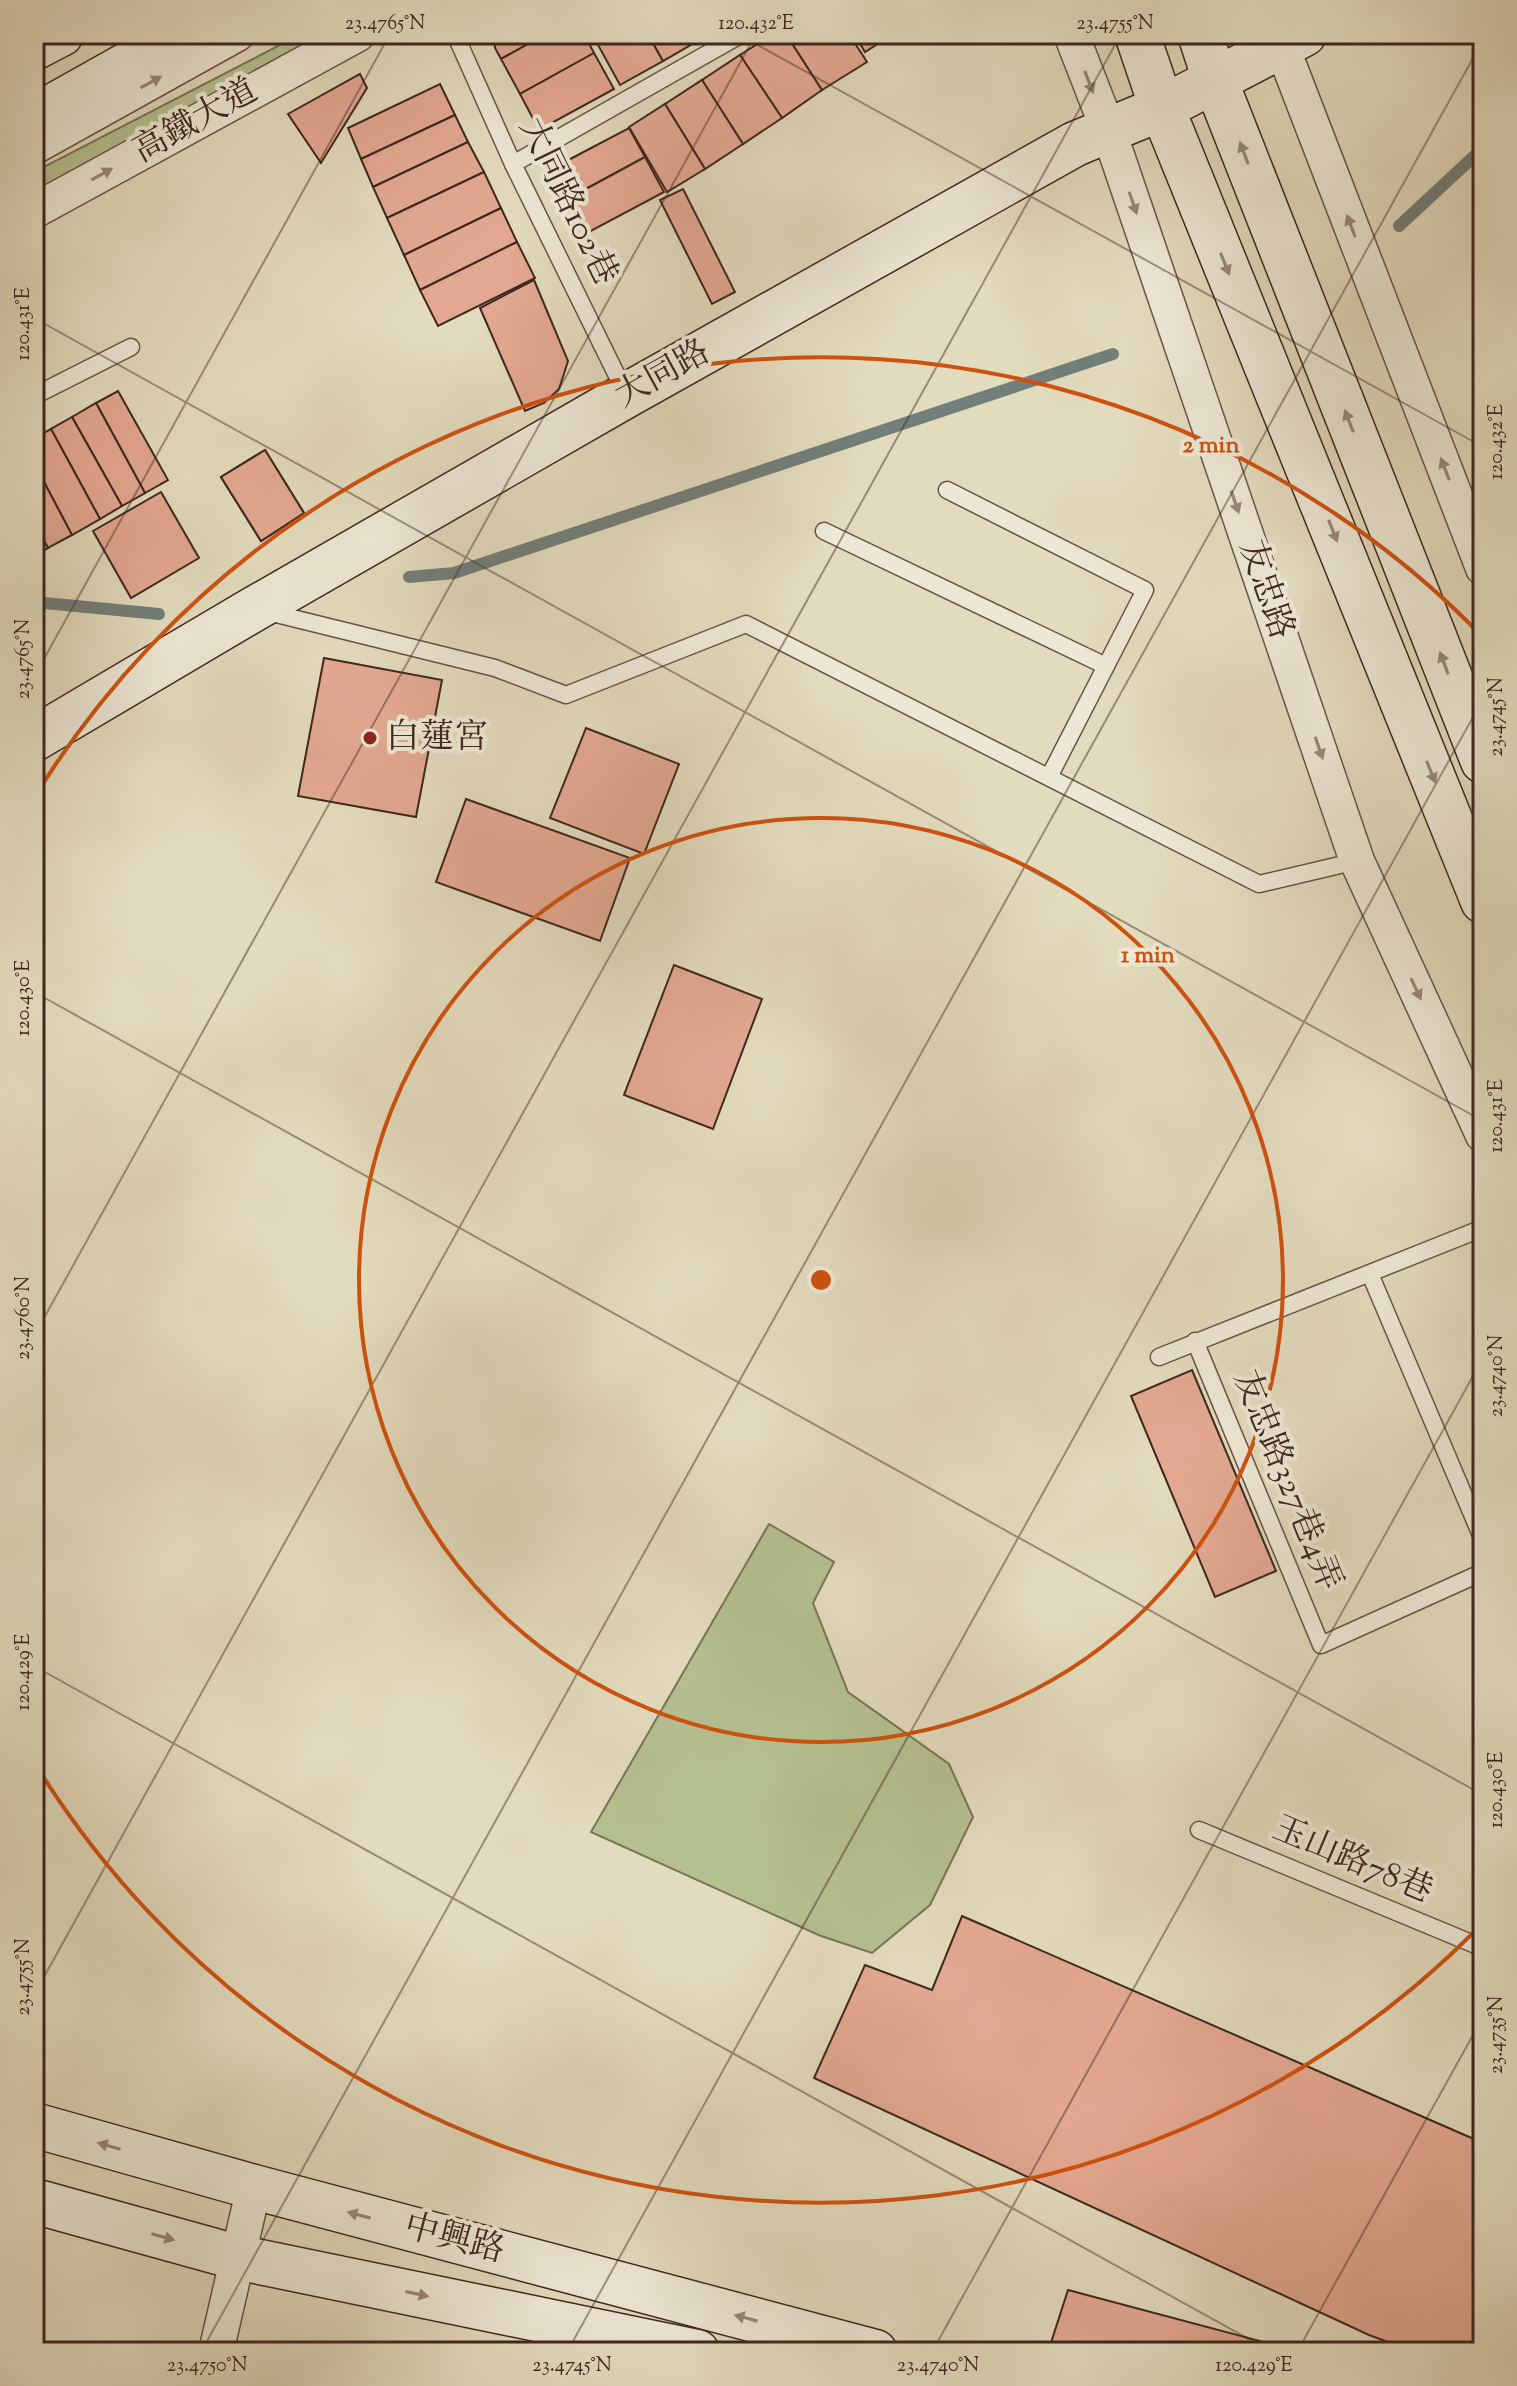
<svg xmlns="http://www.w3.org/2000/svg" width="1517" height="2386" viewBox="0 0 1517 2386" font-family="'Sorts Mill Goudy','Noto Serif TC',serif">
<style>
.green{fill:#b5c090;stroke:#797458;stroke-width:2}
.lines{fill:none;stroke-linecap:round;stroke-linejoin:round}
.stream{stroke:#727f7a;stroke-width:12}
.building{fill:#e3a891;stroke:#3d271f;stroke-width:2}
.lane-casing{stroke:#665447;stroke-width:19}
.street-casing{stroke:#665447;stroke-width:37}
.secondary-casing{stroke:#3d271f;stroke-width:47}
.lane{stroke:#ede8d5;stroke-width:16}
.street{stroke:#ede8d5;stroke-width:34}
.secondary{stroke:#ede8d5;stroke-width:44}
.oneway{fill:#95887a}
.ticks{fill:none;stroke:#3d271f;stroke-width:2;stroke-opacity:0.45}
.ring{fill:none;stroke:#ce520f;stroke-width:4}
.poi-dot{fill:#8f2418;stroke:#ede8d5;stroke-width:3}
.labels{text-anchor:middle;dominant-baseline:central;stroke-width:8;stroke-linejoin:round;paint-order:stroke}
.street-label{font-size:34px;fill:#3d271f;stroke:#ede8d5}
.poi-label{font-size:34px;fill:#3d271f;stroke:#ede8d5;text-anchor:start}
.centre{fill:#ce520f;stroke:#ede8d5;stroke-width:4}
.ring-label{font-size:24px;text-anchor:middle;font-weight:bold;fill:#ce520f;stroke:#ede8d5;stroke-width:8;stroke-linejoin:round;paint-order:stroke}
.neatline{fill:none;stroke:#3d271f;stroke-width:3}
.ticks-label{font-size:20px;text-anchor:middle;fill:#3d271f}
</style>
<rect width="100%" height="100%" fill="#e3dbbe"/>
<filter id="stains"><feTurbulence type="fractalNoise" baseFrequency=".0025" numOctaves="4"/><feColorMatrix values="0 0 0 0 .2 0 0 0 0 .09 0 0 0 0 .02 0 0 0 .5 -.17"/></filter>
<radialGradient id="worn" r=".72"><stop offset=".6" stop-color="#630" stop-opacity="0"/><stop offset="1" stop-color="#630" stop-opacity=".3"/></radialGradient>
<g class="green">
<path d="M 301,34 L 326,34 L 34,195 L 34,172 Z"/>
<path d="M 769,1524 L 834,1562 L 813,1603 L 848,1692 L 949,1764 L 973,1817 L 930,1905 L 872,1953 L 821,1936 L 591,1832 Z"/>
</g>
<g class="lines">
<g class="stream">
<path d="M 1399,226 L 1483,148"/>
<path d="M 409,577 L 454,573 L 1113,354"/>
<path d="M 34,602 L 159,614"/>
</g>
</g>
<g class="building">
<path d="M 494,34 L 535,34 L 537,39 L 501,59 L 495,48 Z"/>
<path d="M 546,34 L 584,34 L 594,53 L 520,94 L 501,59 Z"/>
<path d="M 592,34 L 648,34 L 663,61 L 620,85 Z"/>
<path d="M 648,34 L 705,34 L 706,36 L 663,61 Z"/>
<path d="M 773,34 L 786,34 L 822,90 L 782,118 L 740,55 Z"/>
<path d="M 786,34 L 849,34 L 867,62 L 822,90 Z"/>
<path d="M 854,34 L 893,34 L 865,52 Z"/>
<path d="M 594,53 L 614,89 L 539,130 L 520,94 Z"/>
<path d="M 740,55 L 782,118 L 743,144 L 702,80 Z"/>
<path d="M 360,74 L 367,88 L 321,163 L 288,114 Z"/>
<path d="M 702,80 L 743,144 L 705,169 L 665,104 Z"/>
<path d="M 440,84 L 455,115 L 361,159 L 348,128 Z"/>
<path d="M 665,104 L 705,169 L 667,192 L 629,127 Z"/>
<path d="M 455,115 L 468,142 L 373,187 L 361,159 Z"/>
<path d="M 629,128 L 645,157 L 571,197 L 555,167 Z"/>
<path d="M 468,142 L 484,172 L 387,218 L 373,187 Z"/>
<path d="M 645,157 L 664,192 L 589,232 L 571,197 Z"/>
<path d="M 484,172 L 501,208 L 404,255 L 387,218 Z"/>
<path d="M 683,189 L 735,292 L 712,304 L 660,200 Z"/>
<path d="M 501,208 L 517,242 L 420,290 L 404,255 Z"/>
<path d="M 517,242 L 535,278 L 438,326 L 420,290 Z"/>
<path d="M 534,280 L 568,361 L 559,389 L 544,403 L 525,411 L 480,308 Z"/>
<path d="M 118,391 L 168,480 L 145,493 L 96,403 Z"/>
<path d="M 96,403 L 145,493 L 122,506 L 72,417 Z"/>
<path d="M 72,417 L 122,506 L 100,519 L 51,429 Z"/>
<path d="M 51,429 L 100,519 L 72,535 L 34,463 L 34,438 Z"/>
<path d="M 265,450 L 304,513 L 261,541 L 221,477 Z"/>
<path d="M 265,450 L 304,513 L 261,541 L 221,477 Z"/>
<path d="M 34,463 L 72,535 L 48,548 L 34,522 Z"/>
<path d="M 161,492 L 199,558 L 131,598 L 93,531 Z"/>
<path d="M 34,522 L 48,548 L 34,556 Z"/>
<path d="M 324,658 L 442,680 L 416,817 L 298,796 Z"/>
<path d="M 586,728 L 679,764 L 644,854 L 550,818 Z"/>
<path d="M 466,799 L 630,858 L 600,941 L 436,882 Z"/>
<path d="M 674,965 L 762,999 L 713,1129 L 624,1095 Z"/>
<path d="M 1192,1370 L 1276,1571 L 1215,1597 L 1131,1396 Z"/>
<path d="M 962,1916 L 1483,2143 L 1483,2352 L 1415,2352 L 1369,2335 L 814,2078 L 865,1965 L 932,1990 Z"/>
<path d="M 1068,2290 L 1301,2352 L 1048,2352 Z"/>
</g>
<g class="lines">
<g class="lane-casing">
<g id="lane">
<path d="M 455,34 L 513,164 L 626,394"/>
<path d="M 513,164 L 742,34"/>
<path d="M 34,396 L 131,347"/>
<path d="M 947,490 L 1145,590 L 1049,777"/>
<path d="M 824,531 L 1106,666"/>
<path d="M 264,611 L 495,668 L 566,695 L 746,624 L 1259,884 L 1357,861"/>
<path d="M 1370,1274 L 1483,1540"/>
<path d="M 1195,1341 L 1321,1645 L 1483,1572"/>
<path d="M 1159,1357 L 1483,1228"/>
<path d="M 1199,1830 L 1483,1948"/>
</g>
</g>
<g class="street-casing">
<g id="street">
<path d="M 1071,34 L 1108,129 L 1357,861 L 1483,1135"/>
<path d="M 1277,34 L 1483,568"/>
<path d="M 34,147 L 237,34"/>
<path d="M 34,211 L 358,34"/>
<path d="M 216,2352 L 254,2187"/>
</g>
</g>
<g class="secondary-casing">
<g id="secondary">
<path d="M 1137,34 L 1162,108 L 1483,901"/>
<path d="M 1200,34 L 1215,80 L 1483,761"/>
<path d="M 34,48 L 61,34"/>
<path d="M 34,117 L 182,34"/>
<path d="M 34,739 L 254,609 L 627,395 L 1075,144 L 1162,108 L 1304,34"/>
<path d="M 34,2125 L 254,2187 L 875,2352"/>
<path d="M 34,2201 L 236,2257 L 697,2352"/>
</g>
</g>
<use href="#lane" class="lane"/>
<use href="#street" class="street"/>
<use href="#secondary" class="secondary"/>
</g>
<defs><path id="oneway-solid" d="M-6-.8H1V-3.2L6.5 0L1 3.2V.8H-6Z" transform="scale(2)"/></defs>
<g class="oneway">
<use href="#oneway-solid" transform="translate(151 82) rotate(-29)"/>
<use href="#oneway-solid" transform="translate(1089 82) rotate(69)"/>
<use href="#oneway-solid" transform="translate(1244 153) rotate(-111)"/>
<use href="#oneway-solid" transform="translate(102 174) rotate(-29)"/>
<use href="#oneway-solid" transform="translate(1133 203) rotate(71)"/>
<use href="#oneway-solid" transform="translate(1351 226) rotate(-111)"/>
<use href="#oneway-solid" transform="translate(1225 264) rotate(68)"/>
<use href="#oneway-solid" transform="translate(1349 421) rotate(-111)"/>
<use href="#oneway-solid" transform="translate(1445 469) rotate(-111)"/>
<use href="#oneway-solid" transform="translate(1235 502) rotate(71)"/>
<use href="#oneway-solid" transform="translate(1333 531) rotate(68)"/>
<use href="#oneway-solid" transform="translate(1444 663) rotate(-111)"/>
<use href="#oneway-solid" transform="translate(1319 748) rotate(71)"/>
<use href="#oneway-solid" transform="translate(1431 772) rotate(68)"/>
<use href="#oneway-solid" transform="translate(1416 989) rotate(65)"/>
<use href="#oneway-solid" transform="translate(109 2146) rotate(-164)"/>
<use href="#oneway-solid" transform="translate(359 2215) rotate(-165)"/>
<use href="#oneway-solid" transform="translate(163 2237) rotate(16)"/>
<use href="#oneway-solid" transform="translate(417 2294) rotate(12)"/>
<use href="#oneway-solid" transform="translate(746 2318) rotate(-165)"/>
</g>
<path class="ticks" d="M 738,34 L 1483,447M 34,318 L 1483,1121M 34,677 L 390,34M 34,992 L 1483,1795M 34,1336 L 756,34M 34,1666 L 1272,2352M 34,1995 L 1121,34M 34,2340 L 56,2352M 201,2352 L 1483,40M 567,2352 L 1483,699M 932,2352 L 1483,1358M 1297,2352 L 1483,2017"/>
<g class="ring">
<circle cx="821" cy="1280" r="462"/>
<path d="M1479 1927A923 923 0 0 1 34 1762M34 798A923 923 0 0 1 1479 633"/>
</g>
<circle class="poi-dot" cx="370" cy="738" r="8"/>
<g class="labels">
<g class="street-label">
<text transform="translate(196 122) rotate(-29)">高鐵大道</text>
<text transform="translate(567 202) rotate(64)">大同路102巷</text>
<text transform="translate(663 375) rotate(-29)">大同路</text>
<text transform="translate(1265 590) rotate(71)">友忠路</text>
<text transform="translate(1286 1481) rotate(68)">友忠路327巷4弄</text>
<text transform="translate(1352 1861) rotate(23)">玉山路78巷</text>
<text transform="translate(454 2240) rotate(15)">中興路</text>
</g>
<g class="poi-label">
<text x="386" y="738">白蓮宮</text>
</g>
</g>
<circle cx="821" cy="1280" r="12" class="centre"/>
<g class="ring-label">
<text x="1211" y="452">2 min</text>
<text x="1148" y="962">1 min</text>
</g>
<rect width="1517" height="2386" fill="none" stroke="#e3dbbe" stroke-width="88"/>
<rect x="44" y="44" width="1429" height="2298" class="neatline"/>
<g class="ticks-label">
<text x="385" y="29">23.4765°N</text>
<text x="756" y="29">120.432°E</text>
<text x="1115" y="29">23.4755°N</text>
<text transform="translate(22 324) rotate(-90)" y="7">120.431°E</text>
<text transform="translate(1495 442) rotate(-90)" y="7">120.432°E</text>
<text transform="translate(22 659) rotate(-90)" y="7">23.4765°N</text>
<text transform="translate(1495 717) rotate(-90)" y="7">23.4745°N</text>
<text transform="translate(22 998) rotate(-90)" y="7">120.430°E</text>
<text transform="translate(1495 1116) rotate(-90)" y="7">120.431°E</text>
<text transform="translate(22 1318) rotate(-90)" y="7">23.4760°N</text>
<text transform="translate(1495 1376) rotate(-90)" y="7">23.4740°N</text>
<text transform="translate(22 1672) rotate(-90)" y="7">120.429°E</text>
<text transform="translate(1495 1790) rotate(-90)" y="7">120.430°E</text>
<text transform="translate(22 1977) rotate(-90)" y="7">23.4755°N</text>
<text transform="translate(1495 2035) rotate(-90)" y="7">23.4735°N</text>
<text x="207" y="2371">23.4750°N</text>
<text x="572" y="2371">23.4745°N</text>
<text x="938" y="2371">23.4740°N</text>
<text x="1254" y="2371">120.429°E</text>
</g>
<rect width="100%" height="100%" filter="url(#stains)"/>
<rect width="100%" height="100%" fill="url(#worn)"/>
</svg>
